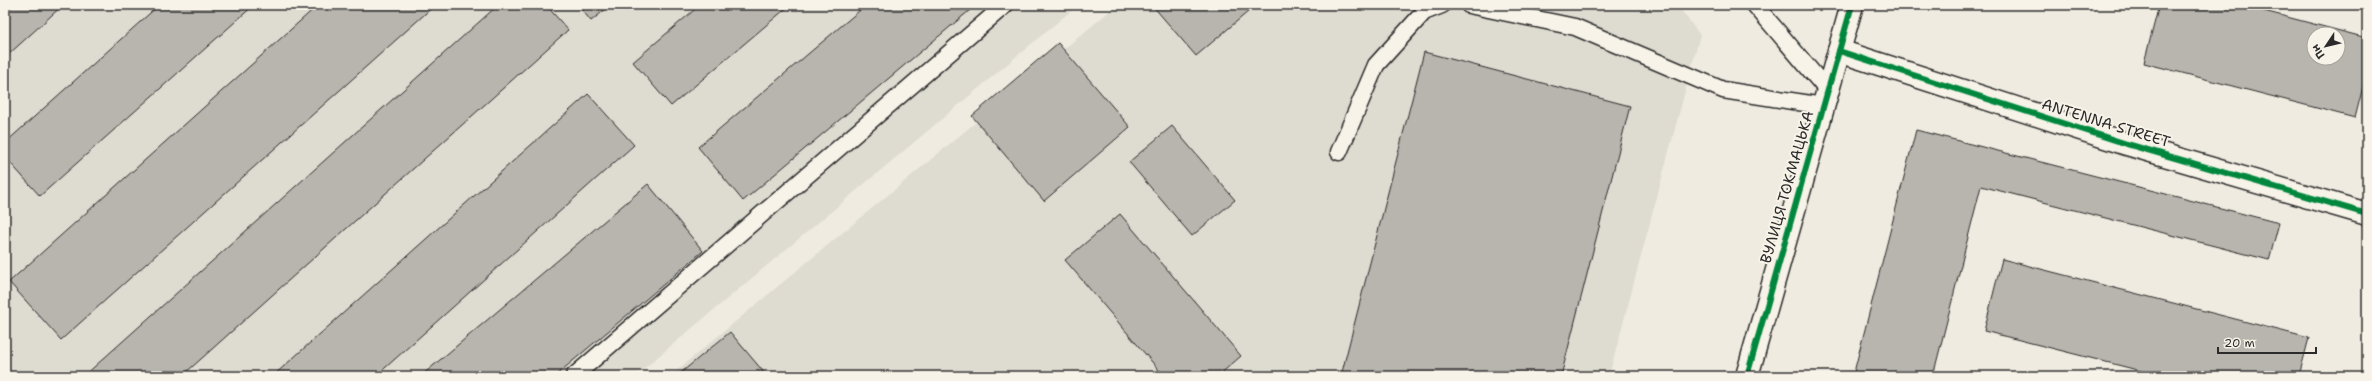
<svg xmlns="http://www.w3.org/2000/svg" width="2372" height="381" viewBox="0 0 2372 381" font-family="'Shantell Sans',sans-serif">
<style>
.built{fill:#dedbd1}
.building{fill:#b8b5ae;stroke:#2b2b2b;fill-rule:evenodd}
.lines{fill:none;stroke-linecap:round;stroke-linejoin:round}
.service-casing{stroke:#2b2b2b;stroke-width:19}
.minor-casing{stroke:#2b2b2b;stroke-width:25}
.service{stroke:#f7f3e8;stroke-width:16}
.minor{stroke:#f7f3e8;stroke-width:22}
.cycleway-casing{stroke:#f7f3e8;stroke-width:8}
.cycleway{stroke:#00873e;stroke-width:6}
.labels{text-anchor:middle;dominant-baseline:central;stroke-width:4;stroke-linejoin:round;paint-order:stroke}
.street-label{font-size:15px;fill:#2b2b2b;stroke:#f7f3e8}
</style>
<rect width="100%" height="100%" fill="#efebe0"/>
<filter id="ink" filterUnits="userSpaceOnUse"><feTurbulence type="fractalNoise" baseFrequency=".025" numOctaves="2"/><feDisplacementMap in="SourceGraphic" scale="8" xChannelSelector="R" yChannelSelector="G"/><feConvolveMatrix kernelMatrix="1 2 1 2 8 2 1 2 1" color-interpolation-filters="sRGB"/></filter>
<g filter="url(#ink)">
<g class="built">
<path d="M 5,5 L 1078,5 L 635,376 L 5,376 Z"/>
<path d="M 1117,5 L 1677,5 L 1700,35 L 1609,376 L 670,376 Z"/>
</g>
<g class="building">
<path d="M 5,5 L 63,5 L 9,54 L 5,50 Z"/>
<path d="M 159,5 L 254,5 L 40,196 L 5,157 L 5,143 Z"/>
<path d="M 318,5 L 435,5 L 61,340 L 9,282 Z"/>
<path d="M 498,5 L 546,5 L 568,30 L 182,376 L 84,376 Z"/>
<path d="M 578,5 L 611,5 L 591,21 Z"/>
<path d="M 700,5 L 790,5 L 671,106 L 633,62 Z"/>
<path d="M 866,5 L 976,5 L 743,201 L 698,147 Z"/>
<path d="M 1152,5 L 1256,5 L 1196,56 Z"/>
<path d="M 2159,5 L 2241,5 L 2367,38 L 2367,71 L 2355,118 L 2144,63 ZM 2314,34 L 2338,34 L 2338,58 L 2314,58 Z"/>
<path d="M 1058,43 L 1130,127 L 1044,201 L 972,116 Z"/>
<path d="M 1424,52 L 1630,106 L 1561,376 L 1341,376 Z"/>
<path d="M 588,94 L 634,145 L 376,376 L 273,376 Z"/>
<path d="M 1172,126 L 1235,200 L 1192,236 L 1129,162 Z"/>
<path d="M 1916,130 L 2279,223 L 2269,260 L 1981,186 L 1933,376 L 1853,376 Z"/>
<path d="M 648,184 L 703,251 L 555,376 L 421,376 Z"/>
<path d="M 1120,214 L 1241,356 L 1218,376 L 1164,376 L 1065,260 Z"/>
<path d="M 2002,259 L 2309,338 L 2299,376 L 2161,376 L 1984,331 Z"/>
<path d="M 730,332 L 767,376 L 677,376 Z"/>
</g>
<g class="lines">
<g class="service-casing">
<g id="service">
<path d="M 1469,5 L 1575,27 L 1723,90 L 1823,106"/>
<path d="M 1755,5 L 1828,91"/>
<path d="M 1339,152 L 1376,65 L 1424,12 L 1442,5"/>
<path d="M 574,376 L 1005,5"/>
</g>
</g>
<g class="minor-casing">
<g id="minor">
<path d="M 1839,51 L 2127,144 L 2367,214"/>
<path d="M 1747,376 L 1852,5"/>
</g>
</g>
<use href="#service" class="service"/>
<use href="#minor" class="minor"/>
<g class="cycleway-casing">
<g id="cycleway">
<path d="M 1839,51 L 2127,144 L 2367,214"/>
<path d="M 1747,376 L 1852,5"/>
</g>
</g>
<use href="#cycleway" class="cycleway"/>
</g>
</g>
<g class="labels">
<g class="street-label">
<text transform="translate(2106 123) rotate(17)">ANTENNA STREET</text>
<text transform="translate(1787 187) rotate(-74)">ВУЛИЦЯ ТОКМАЦЬКА</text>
</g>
</g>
<rect width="2372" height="381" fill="none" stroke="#f7f3e8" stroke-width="20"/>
<rect x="10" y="10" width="2352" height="361" fill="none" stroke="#2b2b2b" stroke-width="1.5" filter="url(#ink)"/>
<g transform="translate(2326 46) rotate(235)"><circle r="19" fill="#f7f3e8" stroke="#a5a39c"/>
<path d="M0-3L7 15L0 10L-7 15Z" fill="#2b2b2b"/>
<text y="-6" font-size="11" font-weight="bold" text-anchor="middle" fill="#2b2b2b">Пн</text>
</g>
<path d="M2218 347v6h98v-6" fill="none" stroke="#2b2b2b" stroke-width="2"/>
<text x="2224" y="347" font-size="12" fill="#2b2b2b" stroke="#f7f3e8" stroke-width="3" paint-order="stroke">20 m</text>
</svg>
